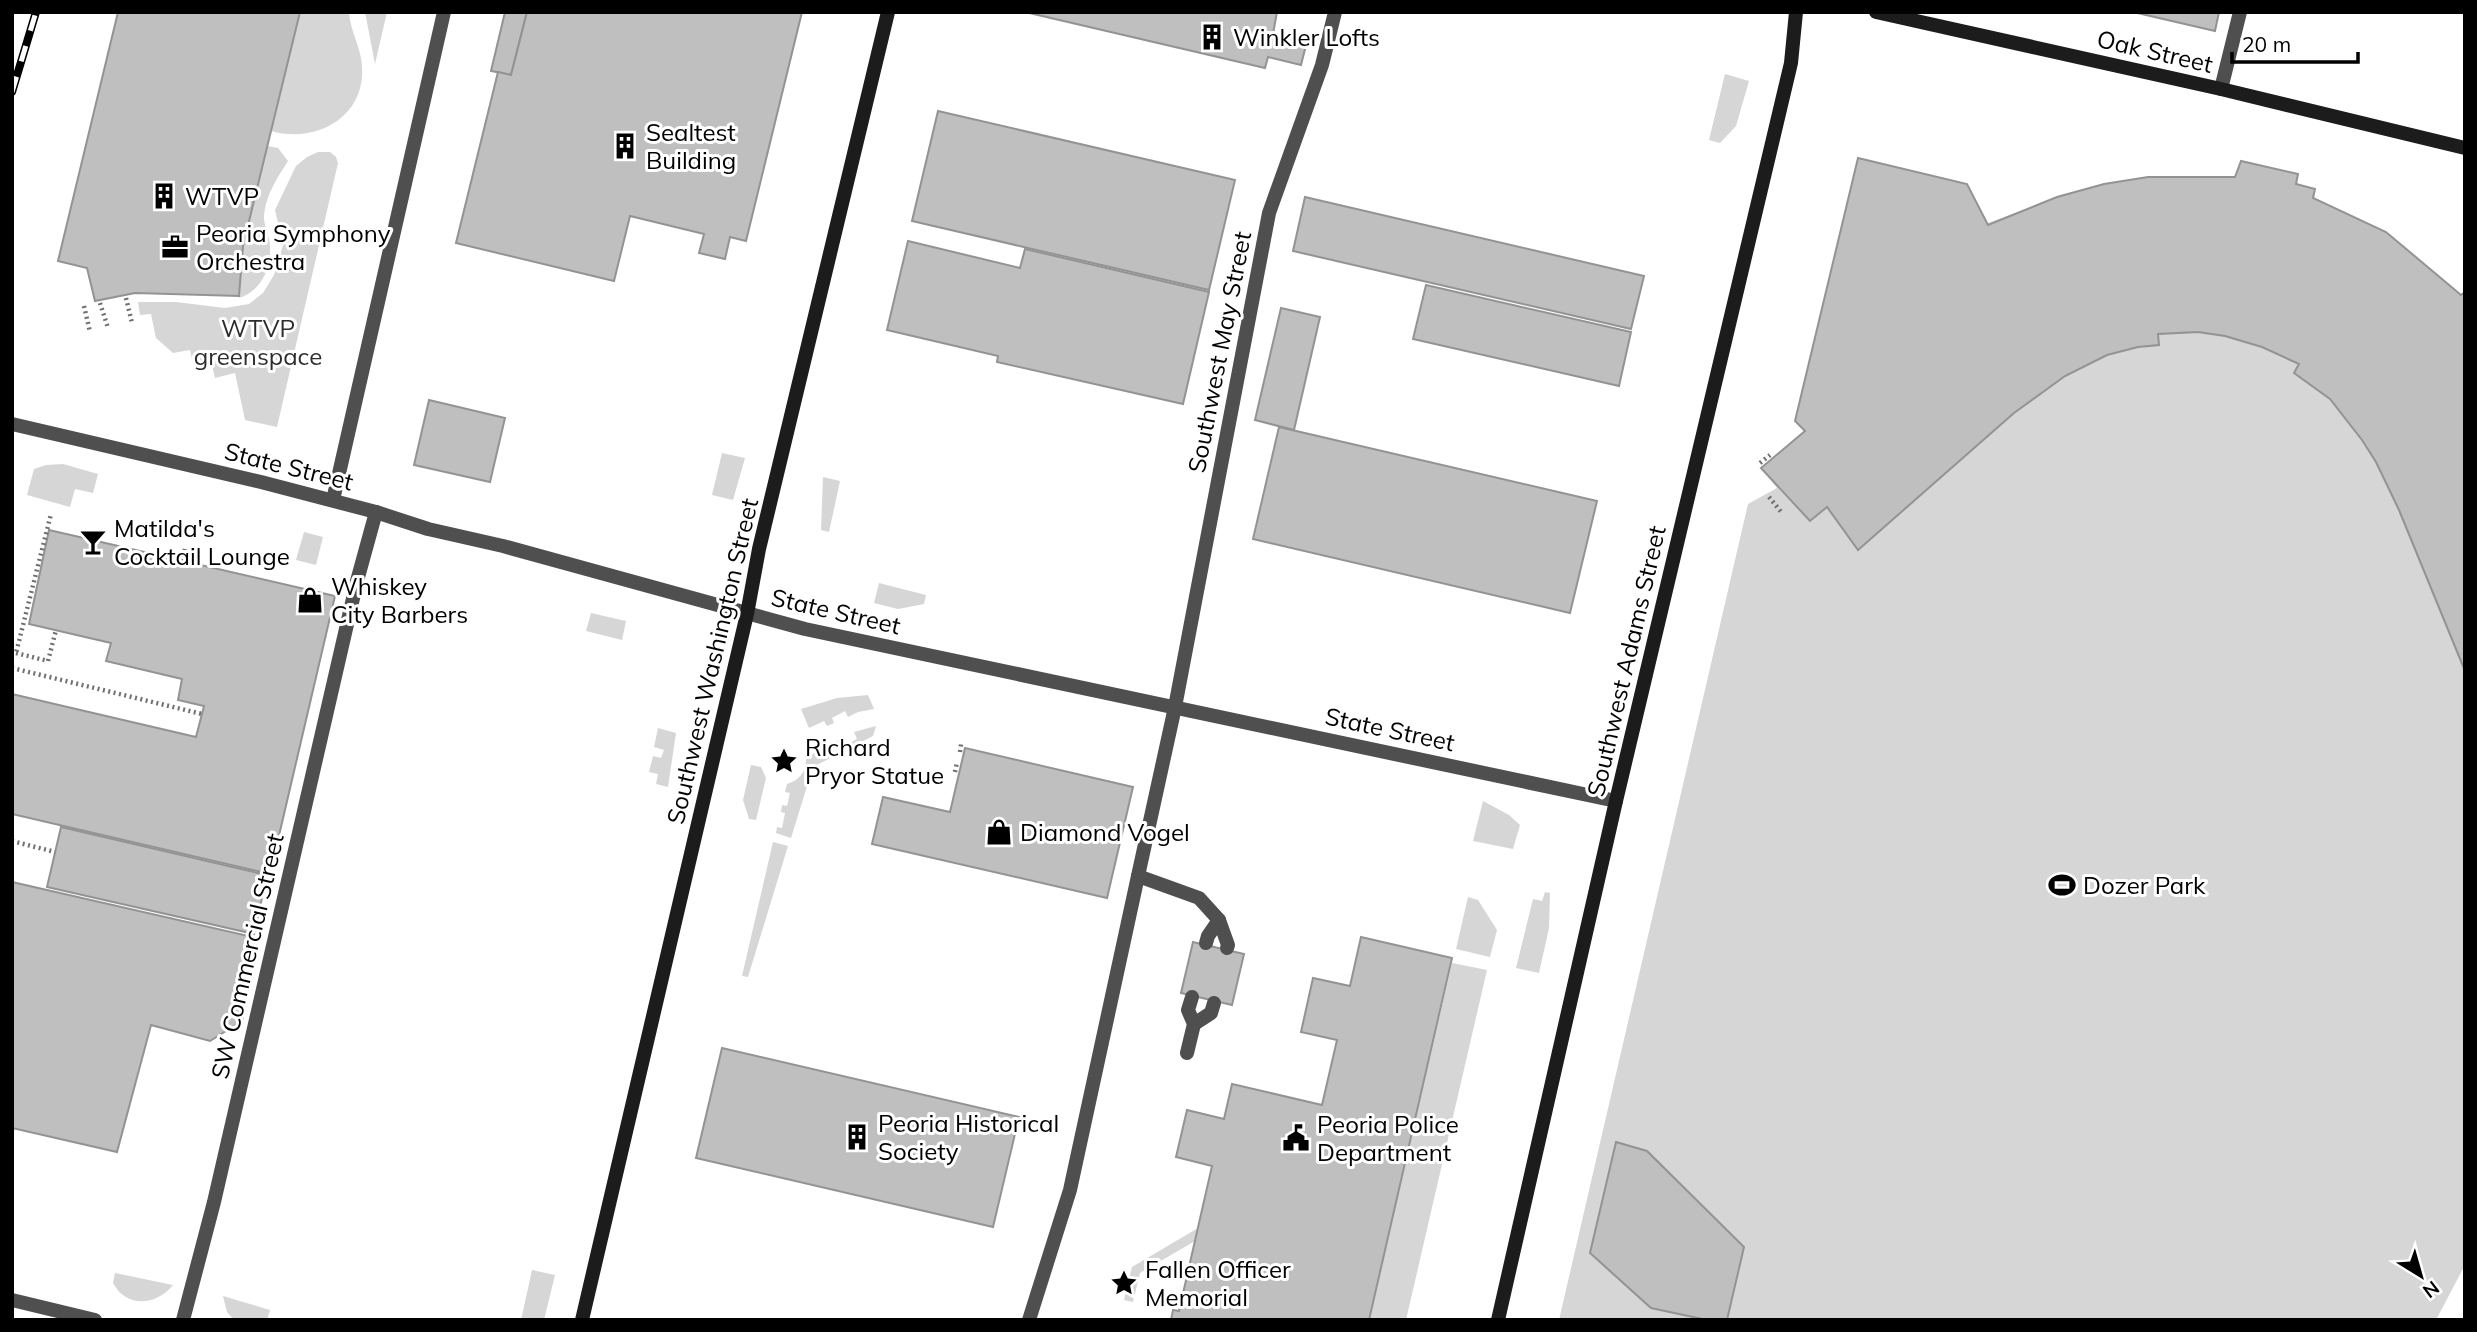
<svg xmlns="http://www.w3.org/2000/svg" width="2477" height="1332" viewBox="0 0 2477 1332" font-family="Mulish,sans-serif">
<style>
.green{fill:#d6d6d6}
.building{fill:#bfbfbf;stroke:#939393;stroke-width:2}
.lines{fill:none;stroke-linecap:round;stroke-linejoin:round}
.path{stroke:#717171;stroke-width:4.5;stroke-dasharray:2 3.5;stroke-linecap:butt}
.lane{stroke:#4f4f4f;stroke-width:14}
.street{stroke:#4f4f4f;stroke-width:14}
.secondary{stroke:#1c1c1c;stroke-width:14}
.rail-casing{stroke:#000;stroke-width:8}
.rail{stroke:#fff;stroke-width:5;stroke-dasharray:16;stroke-linecap:butt}
.labels{text-anchor:middle;dominant-baseline:central;stroke-width:6;stroke-linejoin:round;paint-order:stroke}
.poi-label{font-size:24px;fill:#000;stroke:#fff;text-anchor:start}
.street-label{font-size:24px;fill:#000;stroke:#fff}
.park-label{font-size:24px;fill:#2d2d2d;stroke:#fff}
</style>
<rect width="100%" height="100%" fill="#fff"/>
<g class="green">
<path d="M 300,12 L 349,12 C 350,31 361,47 362,66 C 366,117 316,144 271,131 Z"/>
<path d="M 365,12 L 387,12 L 375,64 Z"/>
<path d="M 1725,74 L 1749,81 L 1736,126 L 1720,143 L 1709,140 Z"/>
<path d="M 267,146 L 278,148 L 288,161 C 277,178 266,195 264,215 C 263,225 270,236 270,247 C 271,269 261,291 239,298 L 243,246 Z"/>
<path d="M 318,152 L 330,152 L 336,157 L 338,163 L 277,427 L 245,420 L 235,373 L 215,378 L 211,360 L 193,363 L 190,350 L 173,353 L 156,338 L 151,314 L 140,315 L 138,302 L 176,302 L 225,308 L 249,304 L 263,293 L 274,275 L 283,245 L 275,210 L 296,166 L 307,157 Z"/>
<path d="M 1858,158 L 1967,184 L 1988,223 L 2069,193 L 2148,177 L 2235,177 L 2241,161 L 2298,174 L 2296,183 L 2315,189 L 2314,198 L 2386,232 L 2465,300 L 2465,1265 L 2436,1320 L 1559,1320 L 1748,504 L 1777,488 L 1761,468 L 1805,431 L 1795,421 Z"/>
<path d="M 722,453 L 745,458 L 733,500 L 712,495 Z"/>
<path d="M 63,464 L 98,474 L 93,493 L 75,489 L 70,507 L 27,495 L 34,469 L 46,465 Z"/>
<path d="M 823,477 L 840,481 L 829,532 L 821,530 Z"/>
<path d="M 304,532 L 323,537 L 316,565 L 296,560 Z"/>
<path d="M 879,583 L 926,595 L 924,604 L 898,609 L 874,603 Z"/>
<path d="M 591,613 L 626,621 L 622,640 L 586,631 Z"/>
<path d="M 868,695 L 874,709 L 858,712 L 848,717 L 845,711 L 832,718 L 834,723 L 827,726 L 824,721 L 809,728 L 801,709 L 837,698 Z"/>
<path d="M 876,726 L 873,736 L 813,767 L 791,838 L 776,833 L 777,827 L 782,828 L 785,813 L 781,812 L 782,805 L 787,806 L 790,793 L 785,792 L 787,784 C 800,780 807,771 806,757 L 821,750 L 825,755 L 839,749 L 836,742 L 840,739 L 844,746 L 857,739 L 854,732 Z"/>
<path d="M 658,728 L 676,733 L 668,787 L 656,784 L 658,774 L 649,772 L 653,756 L 661,758 L 664,750 L 654,747 Z"/>
<path d="M 751,765 L 761,767 L 766,778 L 756,820 L 749,819 L 743,800 Z"/>
<path d="M 1483,801 L 1509,815 L 1520,825 L 1513,849 L 1473,841 Z"/>
<path d="M 773,842 L 788,846 L 748,977 L 742,976 Z"/>
<path d="M 1545,892 L 1550,893 L 1549,928 L 1539,973 L 1516,968 L 1533,899 L 1542,901 Z"/>
<path d="M 1468,897 L 1478,900 L 1497,930 L 1490,957 L 1456,949 Z"/>
<path d="M 1452,963 L 1487,970 L 1406,1320 L 1369,1320 Z"/>
<path d="M 1198,1228 L 1195,1241 L 1140,1273 L 1133,1302 L 1124,1300 L 1132,1267 Z"/>
<path d="M 532,1270 L 555,1275 L 544,1320 L 521,1320 Z"/>
<path d="M 115,1273 L 173,1285 C 156,1306 126,1308 113,1283 Z"/>
<path d="M 223,1296 L 270,1310 L 267,1320 L 234,1320 L 227,1312 Z"/>
</g>
<g class="building">
<path d="M 118,12 L 300,12 L 243,246 L 239,296 L 135,293 L 95,301 L 87,268 L 58,261 Z"/>
<path d="M 505,12 L 527,12 L 511,75 L 491,71 Z"/>
<path d="M 527,12 L 802,12 L 746,241 L 730,237 L 725,259 L 699,253 L 704,234 L 630,216 L 614,281 L 456,243 L 498,72 L 511,75 Z"/>
<path d="M 1025,12 L 1277,12 L 1273,34 L 1307,41 L 1301,65 L 1268,57 L 1265,68 Z"/>
<path d="M 2133,12 L 2219,12 L 2215,31 Z"/>
<path d="M 938,111 L 1235,180 L 1209,290 L 912,221 Z"/>
<path d="M 1858,158 L 1967,184 L 1988,225 L 2057,197 L 2104,184 L 2148,177 L 2235,177 L 2241,161 L 2298,174 L 2296,184 L 2315,189 L 2313,198 L 2386,232 L 2461,295 L 2465,292 L 2465,671 L 2399,510 L 2376,462 L 2362,440 L 2330,399 L 2294,373 L 2299,364 L 2262,347 L 2225,336 L 2198,332 L 2158,334 L 2159,345 L 2138,347 L 2107,355 L 2065,376 L 2014,413 L 1858,550 L 1827,507 L 1810,521 L 1761,468 L 1805,431 L 1795,421 Z"/>
<path d="M 1305,197 L 1644,276 L 1631,329 L 1293,251 Z"/>
<path d="M 908,241 L 1020,268 L 1025,249 L 1209,292 L 1183,404 L 997,362 L 998,356 L 887,330 Z"/>
<path d="M 1426,285 L 1631,332 L 1619,386 L 1413,339 Z"/>
<path d="M 1281,308 L 1320,317 L 1294,430 L 1255,420 Z"/>
<path d="M 429,400 L 505,418 L 490,482 L 414,465 Z"/>
<path d="M 1279,427 L 1597,501 L 1570,613 L 1253,539 Z"/>
<path d="M 49,530 L 335,596 L 270,874 L 12,814 L 12,694 L 196,737 L 204,706 L 178,700 L 182,679 L 106,661 L 111,643 L 29,624 Z"/>
<path d="M 965,748 L 1133,787 L 1107,898 L 872,844 L 883,797 L 950,812 Z"/>
<path d="M 61,827 L 267,875 L 254,934 L 47,887 Z"/>
<path d="M 12,882 L 257,938 L 242,1021 L 210,1041 L 151,1025 L 117,1152 L 12,1128 Z"/>
<path d="M 1361,937 L 1452,958 L 1369,1320 L 1171,1320 L 1173,1310 L 1179,1311 L 1212,1166 L 1176,1157 L 1187,1110 L 1224,1119 L 1232,1084 L 1322,1105 L 1337,1040 L 1301,1032 L 1313,978 L 1350,986 Z"/>
<path d="M 1193,942 L 1244,954 L 1232,1005 L 1181,993 Z"/>
<path d="M 722,1048 L 1019,1117 L 993,1227 L 696,1158 Z"/>
<path d="M 1616,1142 L 1647,1151 L 1744,1247 L 1727,1320 L 1707,1320 L 1651,1308 L 1590,1253 Z"/>
</g>
<g class="lines">
<g class="path">
<path d="M 126,298 L 132,323"/>
<path d="M 100,303 L 108,328"/>
<path d="M 84,306 L 90,332"/>
<path d="M 1760,463 L 1770,455"/>
<path d="M 1769,497 L 1782,513"/>
<path d="M 182,561 L 185,549"/>
<path d="M 12,653 L 16,653 L 51,514"/>
<path d="M 16,653 L 48,661 L 56,630"/>
<path d="M 12,668 L 202,714"/>
<path d="M 960,752 L 961,744"/>
<path d="M 955,772 L 957,762"/>
<path d="M 12,841 L 55,852"/>
</g>
<g class="lane">
<path d="M 2221,89 L 2240,12"/>
<path d="M 1138,876 L 1199,898 L 1219,920 L 1208,936 L 1206,943"/>
<path d="M 1219,920 L 1228,945 L 1227,948"/>
<path d="M 1194,1024 L 1211,1013 L 1214,1003"/>
<path d="M 1187,1053 L 1194,1024 L 1188,1010 L 1192,997"/>
<path d="M 183,1320 L 214,1202 L 357,581 L 376,512"/>
<path d="M 1029,1320 L 1070,1190 L 1138,876 L 1175,707 L 1269,213 L 1322,65 L 1335,12"/>
</g>
<g class="street">
<path d="M 12,424 L 261,482 L 376,512 L 428,529 L 503,546 L 805,629 L 1616,801"/>
<path d="M 333,500 L 444,12"/>
<path d="M 12,1300 L 95,1320"/>
</g>
<g class="secondary">
<path d="M 1876,12 L 2221,89 L 2465,148"/>
<path d="M 582,1320 L 747,614 L 759,549 L 888,12"/>
<path d="M 1498,1320 L 1616,801 L 1791,63 L 1796,12"/>
</g>
<g class="rail-casing">
<path id="rail" d="M 12,92 L 36,12"/>
</g>
<use href="#rail" class="rail"/>
</g>
<defs>
<g id="building-bare" transform="scale(2.1)"><path d="M-4-6H4V6H1V3H-1V6H-4ZM-2.5-4.3h1.7v1.8h-1.7ZM.8-4.3h1.7v1.8H.8ZM-2.5-1h1.7V.8h-1.7ZM.8-1h1.7V.8H.8Z" fill="#000" stroke="#fff" stroke-width="2.5" paint-order="stroke"/></g>
<g id="office-bare" transform="scale(2.1)"><path d="M-6-3h4V-5.5h4V-3h4V5H-6ZM-1-4.5V-3h2v-1.5ZM-6 0V1H6V0Z" fill="#000" stroke="#fff" stroke-width="2.5" paint-order="stroke"/></g>
<g id="bar-bare" transform="scale(2.1)"><path d="M-6-5H6L.8 .8V4.5H3.5V6h-7V4.5H-.8V.8Z" fill="#000" stroke="#fff" stroke-width="2.5" paint-order="stroke"/></g>
<g id="shop-bare" transform="scale(2.1)"><path d="M-5-2.5h2.3a2.7 3.5 0 0 1 5.4 0H5L5.5 6h-11ZM-1.5-2.5h3a1.5 2.3 0 0 0-3 0Z" fill="#000" stroke="#fff" stroke-width="2.5" paint-order="stroke"/></g>
<g id="sight-bare" transform="scale(2.1)"><path d="M0-6L1.8-2.2L6-1.7L2.9 1.2L3.7 5.4L0 3.3L-3.7 5.4L-2.9 1.2L-6-1.7L-1.8-2.2Z" fill="#000" stroke="#fff" stroke-width="2.5" paint-order="stroke"/></g>
<g id="stadium-bare" transform="scale(2.1)"><path d="M0-5a6.5 5 0 1 0 0 10a6.5 5 0 1 0 0-10ZM-3.5-1.8h7v3.6h-7Z" fill="#000" stroke="#fff" stroke-width="2.5" paint-order="stroke"/></g>
<g id="civic-bare" transform="scale(2.1)"><path d="M-.6-6.5H3V-4.5H.6V-3L4-1V1h2V6H-6V1h2V-1L-.6-3ZM-1.2 2.5V6h2.4V2.5Z" fill="#000" stroke="#fff" stroke-width="2.5" paint-order="stroke"/></g>
</defs>
<g fill-rule="evenodd">
<use href="#building-bare" x="1212" y="37"/>
<use href="#building-bare" x="625" y="146"/>
<use href="#building-bare" x="164" y="196"/>
<use href="#office-bare" x="175" y="247"/>
<use href="#bar-bare" x="93" y="542"/>
<use href="#shop-bare" x="310" y="600"/>
<use href="#sight-bare" x="784" y="761"/>
<use href="#shop-bare" x="999" y="832"/>
<use href="#stadium-bare" x="2062" y="885"/>
<use href="#building-bare" x="857" y="1137"/>
<use href="#civic-bare" x="1296" y="1138"/>
<use href="#sight-bare" x="1124" y="1283"/>
</g>
<g class="labels">
<g class="poi-label">
<text x="1233" y="37">Winkler Lofts</text>
<text x="646" y="132">Sealtest<tspan x="646" dy="28">Building</tspan></text>
<text x="185" y="196">WTVP</text>
<text x="196" y="233">Peoria Symphony<tspan x="196" dy="28">Orchestra</tspan></text>
<text x="114" y="528">Matilda's<tspan x="114" dy="28">Cocktail Lounge</tspan></text>
<text x="331" y="586">Whiskey<tspan x="331" dy="28">City Barbers</tspan></text>
<text x="805" y="747">Richard<tspan x="805" dy="28">Pryor Statue</tspan></text>
<text x="1020" y="832">Diamond Vogel</text>
<text x="2083" y="885">Dozer Park</text>
<text x="878" y="1123">Peoria Historical<tspan x="878" dy="28">Society</tspan></text>
<text x="1317" y="1124">Peoria Police<tspan x="1317" dy="28">Department</tspan></text>
<text x="1145" y="1269">Fallen Officer<tspan x="1145" dy="28">Memorial</tspan></text>
</g>
<g class="street-label">
<text transform="translate(2155 51) rotate(13)">Oak Street</text>
<text transform="translate(1219 352) rotate(-79)">Southwest May Street</text>
<text transform="translate(289 466) rotate(14)">State Street</text>
<text transform="translate(836 611) rotate(13)">State Street</text>
<text transform="translate(712 661) rotate(-77)">Southwest Washington Street</text>
<text transform="translate(1626 661) rotate(-77)">Southwest Adams Street</text>
<text transform="translate(1390 729) rotate(12)">State Street</text>
<text transform="translate(247 956) rotate(-77)">SW Commercial Street</text>
</g>
<g class="park-label">
<text x="258" y="328">WTVP<tspan x="258" dy="28">greenspace</tspan></text>
</g>
</g>
<rect width="2477" height="1332" fill="none" stroke="#000000" stroke-width="28"/>
<g transform="translate(2421 1276) rotate(143)" stroke="#ffffff" stroke-width="5" paint-order="stroke">
<path d="M0-5L12 26L0 18L-12 26Z" fill="#000000"/>
<text y="-10" font-size="19" font-weight="bold" text-anchor="middle" fill="#000000">N</text>
</g>
<path d="M2232 52v10h126v-10" fill="none" stroke="#000000" stroke-width="3.5"/>
<text x="2242" y="52" font-size="21" fill="#000000" stroke="#ffffff" stroke-width="5" paint-order="stroke">20 m</text>
</svg>
